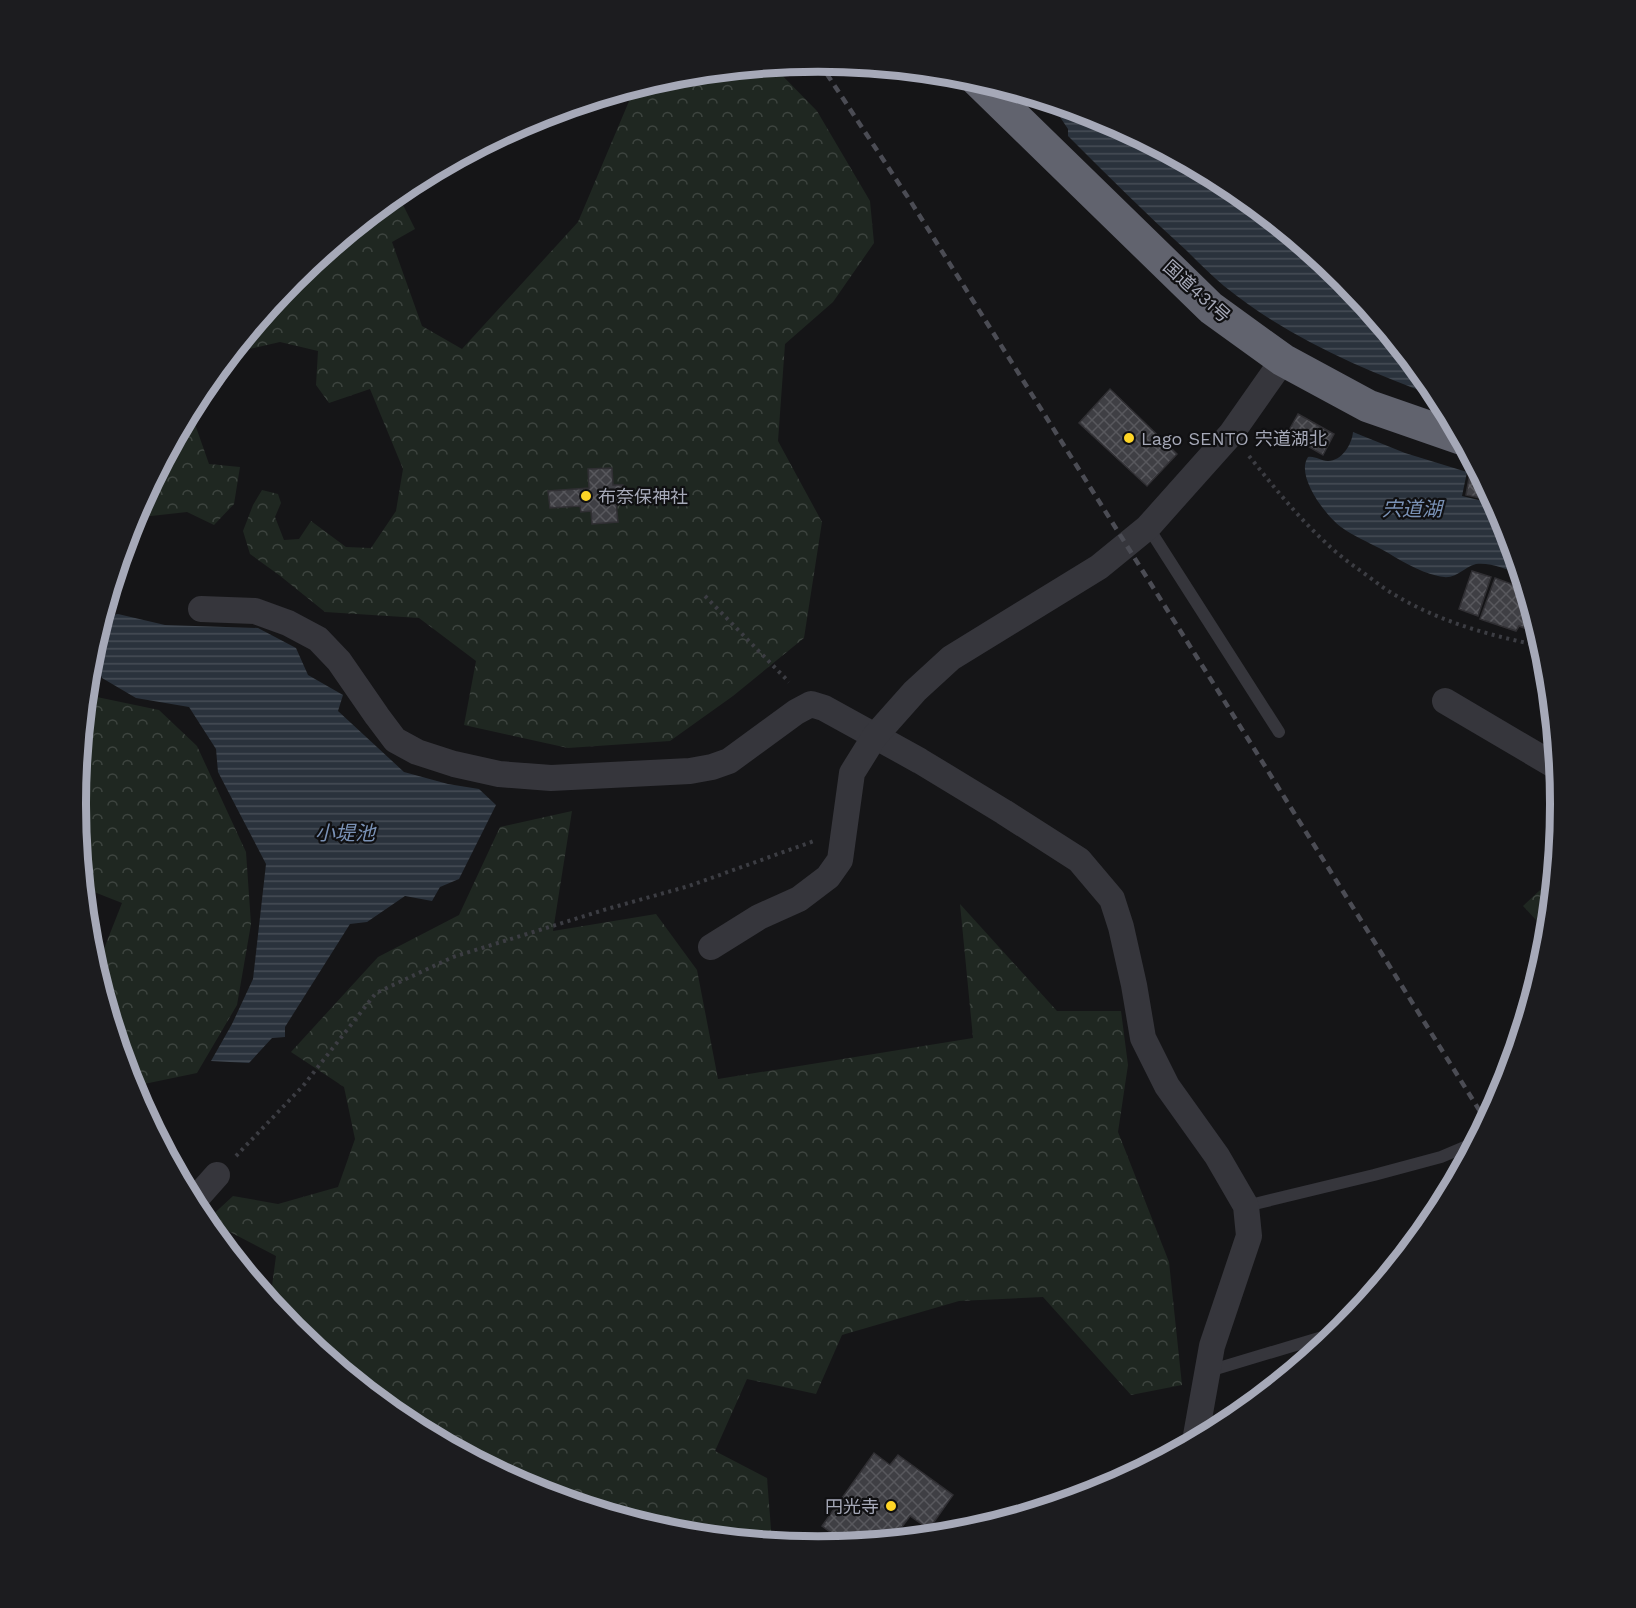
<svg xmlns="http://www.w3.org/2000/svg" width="1636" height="1608" viewBox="0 0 1636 1608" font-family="'Work Sans','Noto Sans JP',sans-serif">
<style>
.forest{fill:url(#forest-crowns)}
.water{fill:url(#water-rules)}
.building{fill:url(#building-cross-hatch);stroke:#302f33;stroke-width:1.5}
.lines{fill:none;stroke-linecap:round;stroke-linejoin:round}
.path{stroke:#3c3d43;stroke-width:4;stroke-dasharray:3 4.5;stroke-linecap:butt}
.lane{stroke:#36363c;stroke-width:12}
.street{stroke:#36363c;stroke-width:26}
.highway{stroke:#61636e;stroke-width:33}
.rail{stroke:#4b4c54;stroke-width:4.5;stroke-dasharray:8 6;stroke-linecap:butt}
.poi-dot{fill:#fed526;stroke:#101012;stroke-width:2}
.labels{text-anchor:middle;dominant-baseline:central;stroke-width:4.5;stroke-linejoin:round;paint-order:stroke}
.street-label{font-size:18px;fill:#a6a9b8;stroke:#101012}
.poi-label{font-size:18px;fill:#a6a9b8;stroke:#101012;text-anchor:start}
.water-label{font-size:20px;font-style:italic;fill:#7a92b6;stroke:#101012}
.rim{fill:none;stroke:#a6a9b8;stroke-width:8}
</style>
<defs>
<pattern id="forest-crowns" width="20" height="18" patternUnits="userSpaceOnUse" patternTransform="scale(1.5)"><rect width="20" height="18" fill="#1f2721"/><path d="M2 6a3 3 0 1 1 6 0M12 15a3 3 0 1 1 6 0" fill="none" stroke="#3d443f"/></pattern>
<pattern id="water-rules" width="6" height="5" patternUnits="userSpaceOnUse" patternTransform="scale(1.5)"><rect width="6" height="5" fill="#2a323c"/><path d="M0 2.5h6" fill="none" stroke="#464d56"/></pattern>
<pattern id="building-cross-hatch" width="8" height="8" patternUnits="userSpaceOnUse" patternTransform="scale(1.5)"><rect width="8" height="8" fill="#3f3f44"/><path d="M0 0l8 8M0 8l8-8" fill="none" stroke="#58585d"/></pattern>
</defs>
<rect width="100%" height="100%" fill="#151517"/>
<g class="forest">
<path d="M 773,66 L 817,111 L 870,201 L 874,243 L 833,302 L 785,344 L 778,441 L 822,522 L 804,638 L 733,696 L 670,741 L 568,748 L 464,725 L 476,661 L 419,618 L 325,612 L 279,575 L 250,554 L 243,531 L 253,505 L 262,490 L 278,494 L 281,503 L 275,517 L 284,540 L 299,539 L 311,521 L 346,547 L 371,548 L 396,511 L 403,469 L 370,389 L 329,403 L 316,385 L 318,351 L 280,342 L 233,353 L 293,279 L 397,193 L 415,229 L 392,242 L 422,326 L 462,349 L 578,222 L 635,87 L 673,76 Z"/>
<path d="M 189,414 L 196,427 L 209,464 L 240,467 L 234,504 L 214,525 L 187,512 L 133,518 Z"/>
<path d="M 88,682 L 92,696 L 159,710 L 197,746 L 246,852 L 251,924 L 237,1005 L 197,1073 L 144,1084 L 128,1074 L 96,969 L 122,903 L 84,888 L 76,804 Z"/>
<path d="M 572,811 L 553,931 L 656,914 L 697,970 L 718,1079 L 973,1038 L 960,904 L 1057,1011 L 1121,1011 L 1128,1065 L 1118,1132 L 1169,1262 L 1182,1385 L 1131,1395 L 1043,1297 L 959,1301 L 842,1335 L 816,1394 L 747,1379 L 715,1451 L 767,1478 L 772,1542 L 673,1532 L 534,1490 L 405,1421 L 293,1329 L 270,1301 L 276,1256 L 207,1220 L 233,1196 L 278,1204 L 338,1187 L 355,1139 L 344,1087 L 291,1052 L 378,957 L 459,915 L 500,827 Z"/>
<path d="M 1553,878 L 1548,933 L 1523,906 Z"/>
</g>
<g class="water">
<path d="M 1050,102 L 1102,118 L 1231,187 L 1343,279 L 1436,392 L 1438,397 C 1363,370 1287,337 1224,286 C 1211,275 1199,263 1187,251 C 1146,214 1107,175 1068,136 L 1068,129 Z"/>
<path d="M 1353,432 L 1405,453 L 1467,472 L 1462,496 L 1495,504 L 1504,520 L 1521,574 C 1508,570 1490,562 1476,564 C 1461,568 1457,581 1438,576 C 1418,572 1399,559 1381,549 C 1368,542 1353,536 1341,527 C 1326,516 1295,476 1308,457 C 1316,456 1320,461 1328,461 C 1342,461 1352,444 1353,432 Z"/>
<path d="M 118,614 L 165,625 L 258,628 L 296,648 L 308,675 L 343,695 L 338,711 L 404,772 L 448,784 L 479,789 L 496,805 L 459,879 L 440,887 L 432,901 L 405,896 L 367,922 L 350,924 L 285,1027 L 285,1037 L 272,1038 L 249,1063 L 211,1061 L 232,1024 L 253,979 L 266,864 L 218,772 L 216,749 L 189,707 L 136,698 L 102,678 L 92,652 L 103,616 Z"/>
</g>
<g class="building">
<path d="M 1110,389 L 1177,454 L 1147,486 L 1079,423 Z"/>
<path d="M 1298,414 L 1334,434 L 1323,455 L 1287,434 Z"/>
<path d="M 612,468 L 613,485 L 623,485 L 625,502 L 616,502 L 618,522 L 592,524 L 591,511 L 581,512 L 580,506 L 550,508 L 548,491 L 589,488 L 588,469 Z"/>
<path d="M 1469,478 L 1484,482 L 1494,501 L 1466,495 Z"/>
<path d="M 1472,571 L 1491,577 L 1478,616 L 1459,609 Z"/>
<path d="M 1495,578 L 1525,589 L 1538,633 L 1519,626 L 1516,631 L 1480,619 Z"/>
<path d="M 874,1453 L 890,1465 L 898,1455 L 953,1495 L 929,1529 L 910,1516 L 893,1539 L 847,1544 L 822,1526 Z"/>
</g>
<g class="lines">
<g class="path">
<path d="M 1249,456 C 1273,486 1297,516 1325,542 C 1337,554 1351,564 1365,574 C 1375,581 1384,589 1395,595 C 1440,622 1491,636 1542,646"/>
<path d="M 705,596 L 789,682"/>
<path d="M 236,1156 L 303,1086 L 376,993 L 453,957 L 607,909 L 689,886 L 814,841"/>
</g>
<g class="lane">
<path d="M 1148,527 L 1279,732"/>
<path d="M 1246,1206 L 1374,1175 L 1441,1157 L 1467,1146"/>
<path d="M 1209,1371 L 1339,1332"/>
</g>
<g class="street">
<path d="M 201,609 L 255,611 L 288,623 L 318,639 L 339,661 L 377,716 L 395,740 L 417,752 L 454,764 L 499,774 L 551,778 L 690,771 L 712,767 L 729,761 L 796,712 L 811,704 L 824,708 L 920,761 L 1004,812 L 1079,860 L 1112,899 L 1121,927 L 1134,985 L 1143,1038 L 1167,1086 L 1217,1156 L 1246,1206 L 1249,1236 L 1212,1346 L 1195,1441"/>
<path d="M 1445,701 L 1557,767"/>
<path d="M 711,947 L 759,917 L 799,899 L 828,877 L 840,860 L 852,773 L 875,736 L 915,691 L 951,658 L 1099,567 L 1148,527 L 1231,434 L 1283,360"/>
<path d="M 193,1202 L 217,1175"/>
</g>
<path class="highway" d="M 977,80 L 1211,308 L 1283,360 L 1368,406 L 1460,438"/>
<path class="rail" d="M 819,62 L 911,202 L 1220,694 L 1486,1121"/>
</g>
<g class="poi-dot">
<circle cx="1129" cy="438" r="6"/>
<circle cx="586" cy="496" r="6"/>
<circle cx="891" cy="1506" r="6"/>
</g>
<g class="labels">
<g class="street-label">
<text transform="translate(1197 291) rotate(42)">国道431号</text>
</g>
<g class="poi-label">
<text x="1141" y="438">Lago SENTO 宍道湖北</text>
<text x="598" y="496">布奈保神社</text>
<text x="879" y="1506" text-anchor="end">円光寺</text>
</g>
<g class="water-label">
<text x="1412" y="509">宍道湖</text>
<text x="345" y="833">小堤池</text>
</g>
</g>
<path d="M0 0H1636V1608H0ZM86 804a732 732 0 1 1 1464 0a732 732 0 1 1-1464 0Z" fill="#1c1c1f" fill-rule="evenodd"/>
<path class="rim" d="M86 804a732 732 0 1 1 1464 0a732 732 0 1 1-1464 0Z"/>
</svg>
